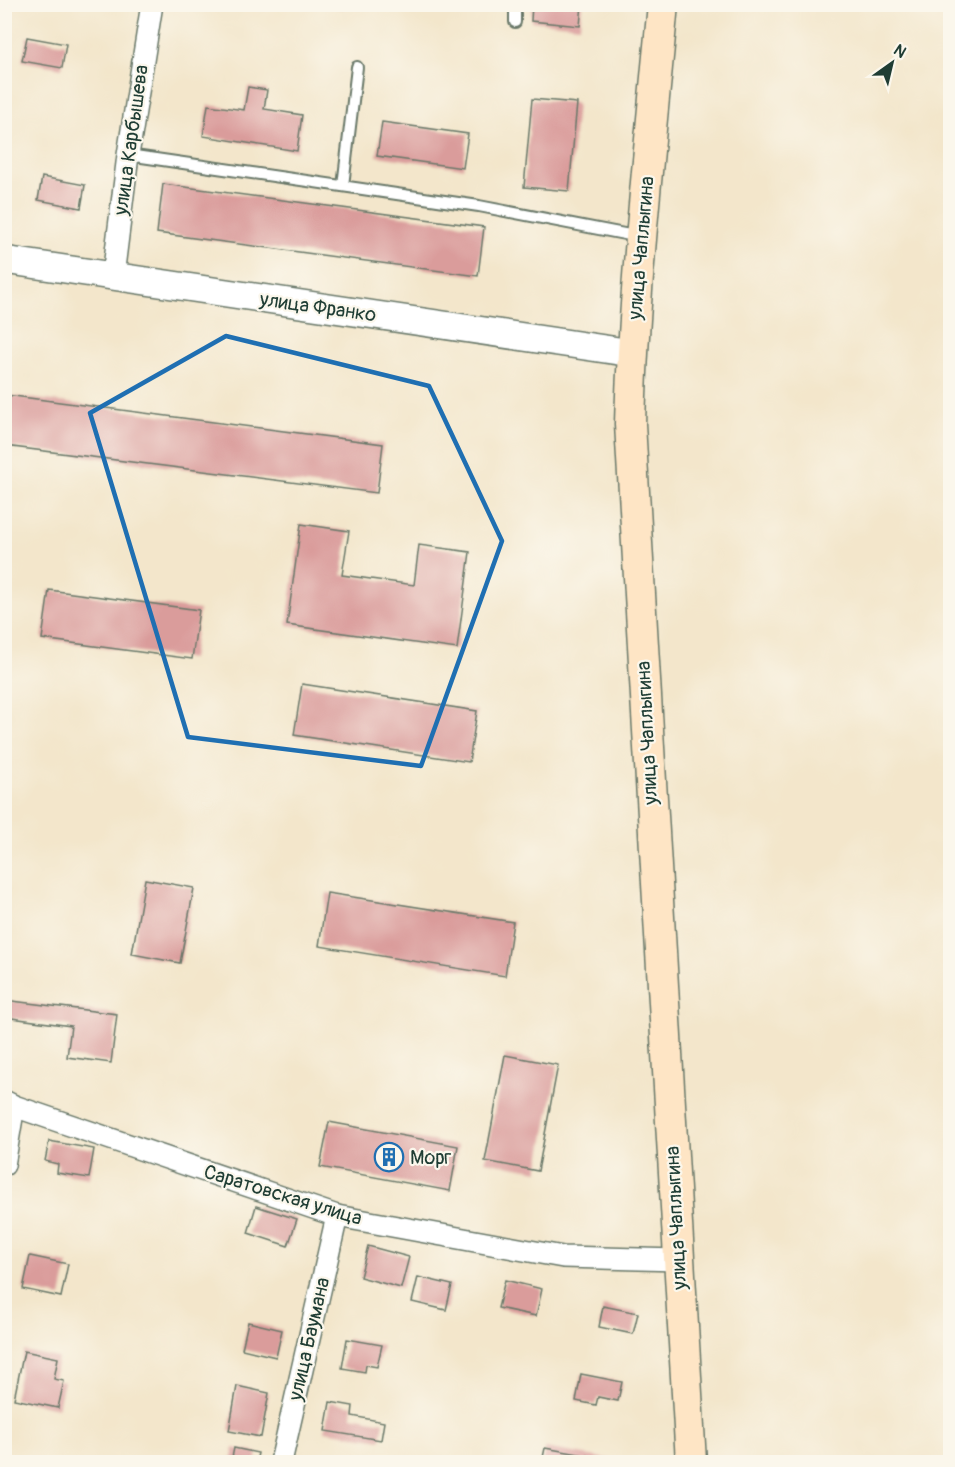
<svg xmlns="http://www.w3.org/2000/svg" width="955" height="1467" viewBox="0 0 955 1467" font-family="Pangolin,sans-serif">
<style>
.building{fill:#da9c9b}
.lines{fill:none;stroke-linecap:round;stroke-linejoin:round}
.service-casing{stroke:#697869;stroke-width:14}
.minor-casing{stroke:#697869;stroke-width:24}
.tertiary-casing{stroke:#697869;stroke-width:30}
.secondary-casing{stroke:#697869;stroke-width:33}
.service{stroke:#fff;stroke-width:10}
.minor{stroke:#fff;stroke-width:21}
.tertiary{stroke:#fff;stroke-width:27}
.secondary{stroke:#fee5c5;stroke-width:30}
.marked{fill:none;stroke:#1f6fb2;stroke-width:4.5;stroke-linejoin:round}
.labels{text-anchor:middle;dominant-baseline:central;stroke-width:4.5;stroke-linejoin:round;paint-order:stroke}
.street-label{font-size:20px;fill:#1f3d34;stroke:#fbf7ec}
.poi-label{font-size:20px;fill:#1f3d34;stroke:#fbf7ec;text-anchor:start}
</style>
<rect width="100%" height="100%" fill="#fbf7ec"/>
<filter id="ink" filterUnits="userSpaceOnUse"><feTurbulence type="fractalNoise" baseFrequency=".0167" numOctaves="2"/><feDisplacementMap in="SourceGraphic" scale="12" xChannelSelector="R" yChannelSelector="G"/><feConvolveMatrix kernelMatrix="1 2 1 2 8 2 1 2 1" color-interpolation-filters="sRGB"/></filter>
<filter id="wash" filterUnits="userSpaceOnUse"><feTurbulence type="fractalNoise" baseFrequency=".008" numOctaves="4" result="noise"/><feDisplacementMap in="SourceGraphic" scale="24" xChannelSelector="R" yChannelSelector="G"/><feGaussianBlur stdDeviation="1.35" result="paint"/><feColorMatrix in="noise" values="0 0 0 0 0 0 0 0 0 0 0 0 0 0 0 0 0 1.4 0 .05"/><feComposite in="paint" operator="in"/></filter>
<g filter="url(#wash)">
<rect width="100%" height="100%" fill="#f3e6cb"/>
<g id="blocks">
<g class="building">
<path d="M 324,4 L 344,4 L 343,9 Z"/>
<path d="M 532,4 L 582,4 L 580,26 L 531,21 Z"/>
<path d="M 27,37 L 66,44 L 62,68 L 22,61 Z"/>
<path d="M 248,87 L 267,90 L 264,109 L 302,115 L 297,151 L 203,136 L 208,105 L 244,110 Z"/>
<path d="M 532,99 L 577,103 L 569,191 L 524,187 Z"/>
<path d="M 382,122 L 468,134 L 463,168 L 377,156 Z"/>
<path d="M 42,177 L 85,185 L 81,208 L 38,200 Z"/>
<path d="M 163,184 L 484,227 L 478,276 L 157,233 Z"/>
<path d="M 6,395 L 383,444 L 377,493 L 5,446 Z"/>
<path d="M 301,524 L 349,531 L 342,575 L 414,585 L 419,545 L 470,552 L 457,649 L 287,625 Z"/>
<path d="M 49,590 L 199,610 L 192,659 L 42,639 Z"/>
<path d="M 302,684 L 477,711 L 469,762 L 294,735 Z"/>
<path d="M 145,879 L 194,888 L 180,963 L 132,954 Z"/>
<path d="M 327,893 L 513,922 L 505,976 L 319,946 Z"/>
<path d="M 4,1000 L 117,1014 L 111,1063 L 67,1057 L 71,1026 L 4,1017 Z"/>
<path d="M 505,1055 L 558,1065 L 538,1171 L 485,1161 Z"/>
<path d="M 329,1122 L 458,1146 L 450,1191 L 320,1167 Z"/>
<path d="M 49,1141 L 94,1149 L 89,1178 L 57,1173 L 58,1164 L 45,1161 Z"/>
<path d="M 256,1206 L 297,1219 L 288,1246 L 248,1233 Z"/>
<path d="M 368,1246 L 409,1257 L 401,1288 L 360,1277 Z"/>
<path d="M 30,1256 L 68,1264 L 61,1297 L 23,1289 Z"/>
<path d="M 418,1277 L 452,1285 L 446,1310 L 412,1302 Z"/>
<path d="M 505,1280 L 542,1289 L 536,1316 L 498,1308 Z"/>
<path d="M 603,1306 L 638,1313 L 633,1334 L 599,1327 Z"/>
<path d="M 248,1322 L 282,1330 L 276,1357 L 242,1349 Z"/>
<path d="M 347,1339 L 382,1345 L 377,1367 L 366,1365 L 365,1372 L 342,1368 Z"/>
<path d="M 24,1351 L 58,1358 L 54,1379 L 64,1381 L 58,1408 L 14,1399 Z"/>
<path d="M 581,1374 L 622,1382 L 618,1401 L 598,1397 L 596,1405 L 576,1401 Z"/>
<path d="M 237,1386 L 269,1393 L 261,1437 L 229,1431 Z"/>
<path d="M 330,1402 L 353,1406 L 352,1416 L 384,1422 L 381,1440 L 325,1431 Z"/>
<path d="M 234,1448 L 258,1453 L 256,1462 L 231,1462 Z"/>
<path d="M 545,1448 L 613,1460 L 612,1462 L 542,1462 Z"/>
</g>
</g>
</g>
<g filter="url(#ink)">
<use href="#blocks" fill-opacity="0" stroke="#697869" stroke-width="1.5"/>
<g class="lines">
<g class="service-casing">
<g id="service">
<path d="M 515,4 L 515,22"/>
<path d="M 128,155 L 479,206 L 640,237"/>
<path d="M 343,186 L 357,67"/>
</g>
</g>
<g class="minor-casing">
<g id="minor">
<path d="M 113,276 L 128,155 L 152,4"/>
<path d="M 4,1101 L 14,1106 L 337,1216 L 563,1257 L 678,1260"/>
<path d="M 4,1165 L 14,1106"/>
<path d="M 281,1462 L 337,1216"/>
</g>
</g>
<g class="tertiary-casing">
<path id="tertiary" d="M 4,260 L 632,353"/>
</g>
<g class="secondary-casing">
<path id="secondary" d="M 663,4 C 650,144 634,284 630,424 L 691,1462"/>
</g>
<use href="#service" class="service"/>
<use href="#minor" class="minor"/>
<use href="#tertiary" class="tertiary"/>
<use href="#secondary" class="secondary"/>
</g>
</g>
<path class="marked" d="M 226,336 L 429,386 L 502,541 L 421,766 L 188,737 L 90,413 Z"/>
<defs>
<g id="building-ring" transform="scale(1.5)"><circle r="9.5" fill="#fbf7ec" stroke="#1f6fb2" stroke-width="1.5"/><path d="M-4-6H4V6H1V3H-1V6H-4ZM-2.5-4.3h1.7v1.8h-1.7ZM.8-4.3h1.7v1.8H.8ZM-2.5-1h1.7V.8h-1.7ZM.8-1h1.7V.8H.8Z" fill="#1f6fb2"/></g>
</defs>
<g fill-rule="evenodd">
<use href="#building-ring" x="389" y="1157"/>
</g>
<g class="labels">
<g class="street-label">
<text transform="translate(131 140) rotate(-82)">улица Карбышева</text>
<text transform="translate(641 248) rotate(-85)">улица Чаплыгина</text>
<text transform="translate(318 307) rotate(8)">улица Франко</text>
<text transform="translate(647 733) rotate(-93)">улица Чаплыгина</text>
<text transform="translate(283 1195) rotate(17)">Саратовская улица</text>
<text transform="translate(676 1218) rotate(-93)">улица Чаплыгина</text>
<text transform="translate(309 1339) rotate(-77)">улица Баумана</text>
</g>
<g class="poi-label">
<text x="410" y="1157">Морг</text>
</g>
</g>
<rect width="955" height="1467" fill="none" stroke="#fbf7ec" stroke-width="24"/>
<g transform="translate(892 63) rotate(34)" stroke="#fbf7ec" stroke-width="4.5" paint-order="stroke">
<path d="M0-4.5L10 22L0 15L-10 22Z" fill="#1f3d34"/>
<text y="-9" font-size="16" font-weight="bold" text-anchor="middle" fill="#1f3d34">N</text>
</g>
</svg>
